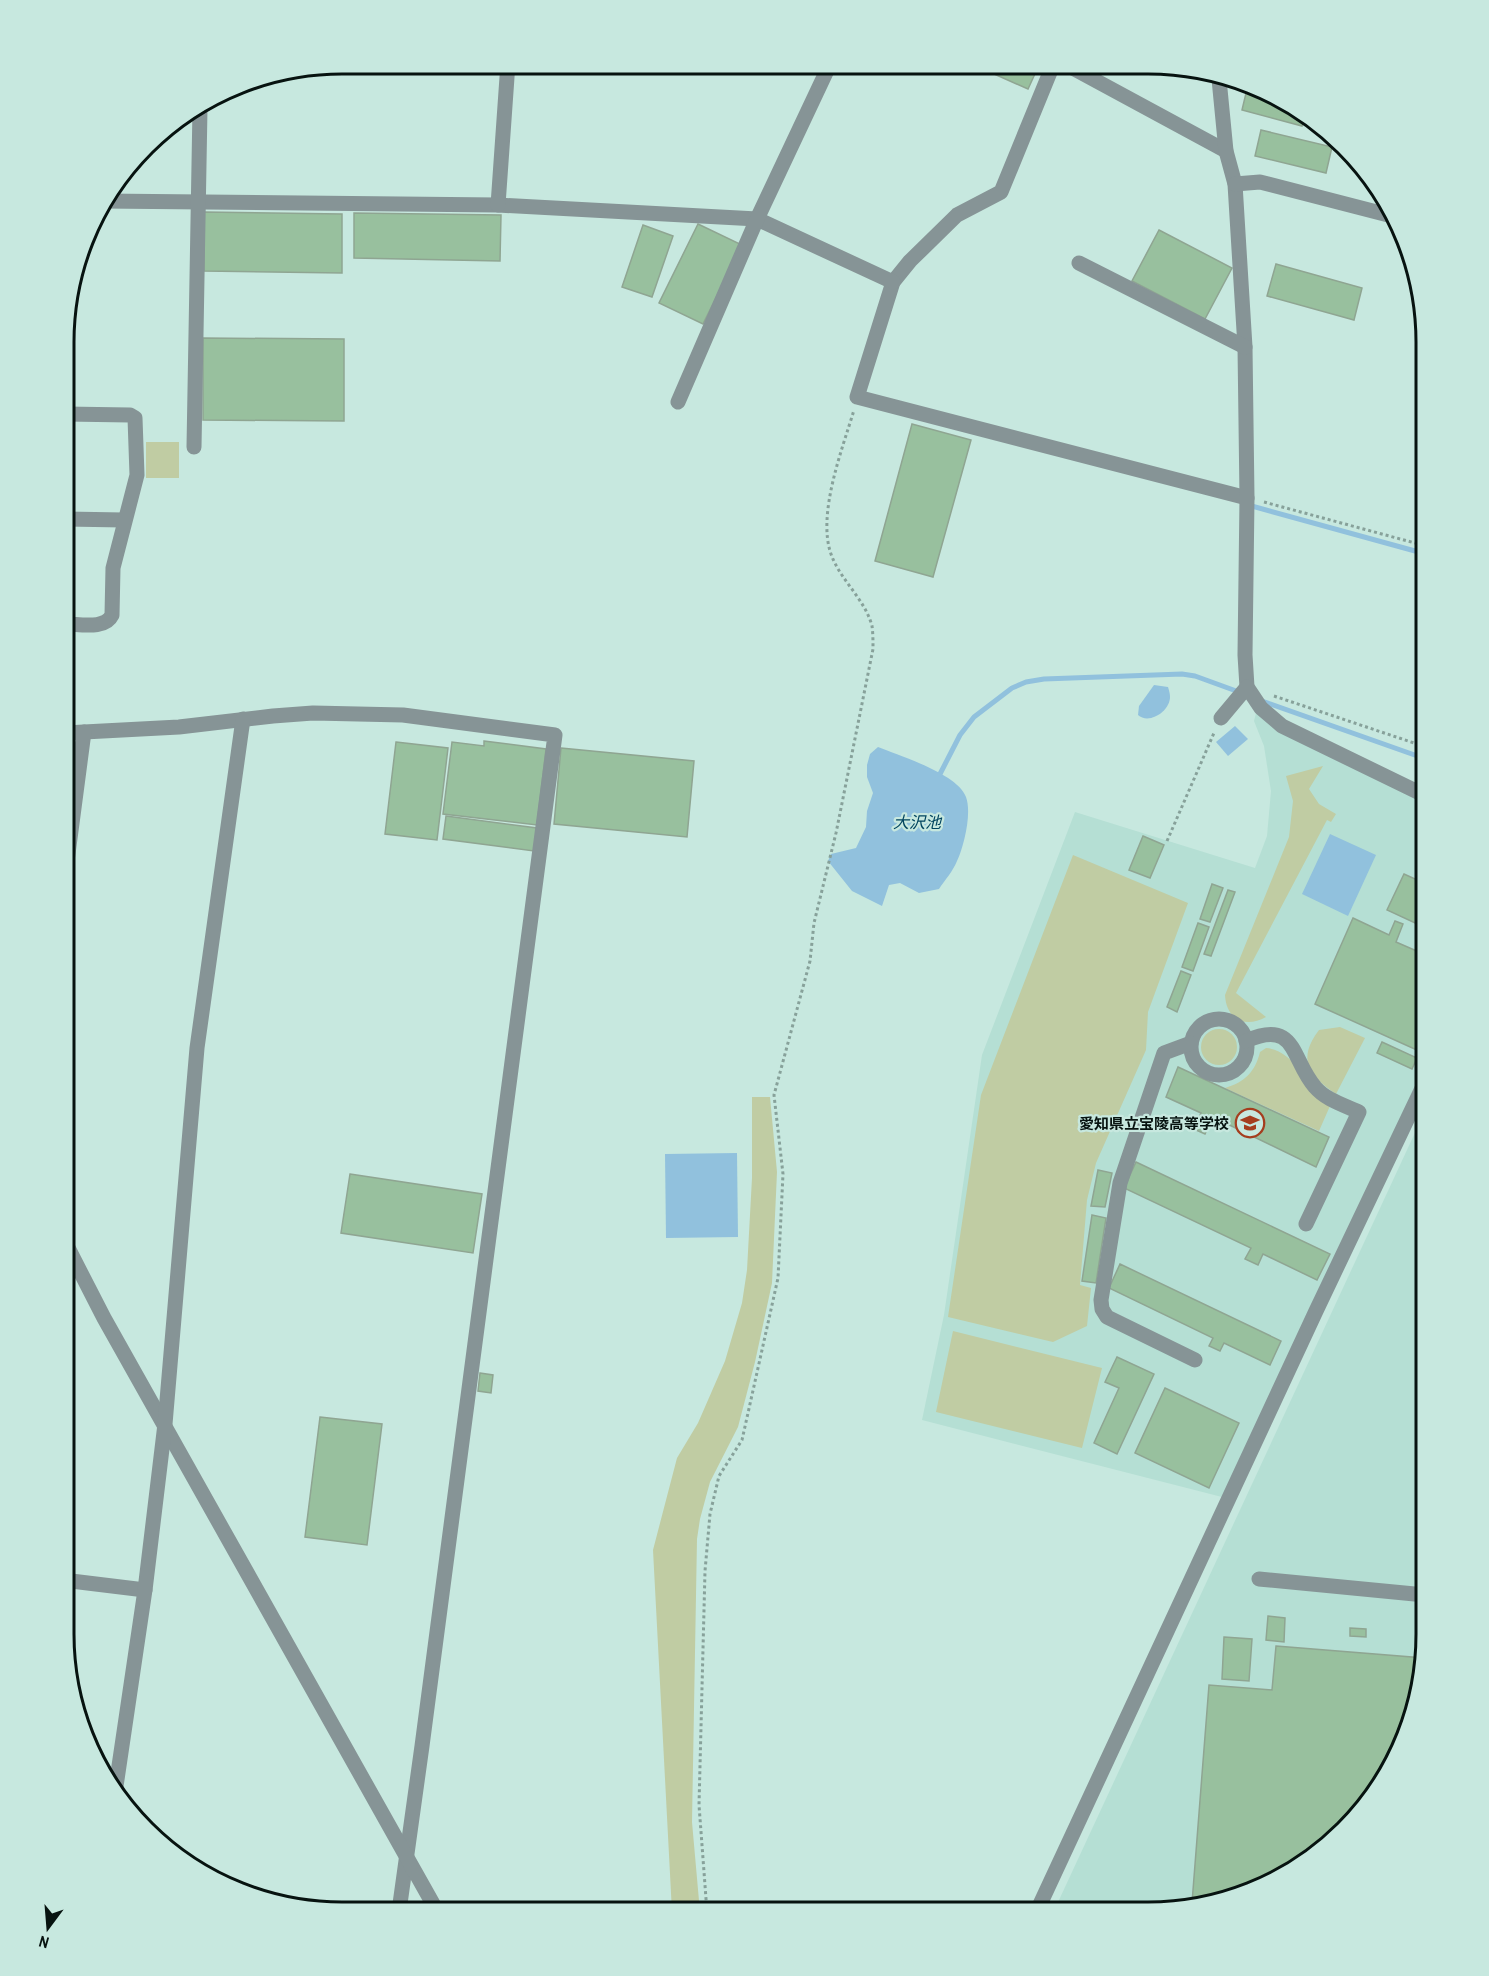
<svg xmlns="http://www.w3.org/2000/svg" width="1489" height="1976" viewBox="0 0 1489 1976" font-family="'Archivo Narrow','Noto Sans JP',sans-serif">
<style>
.built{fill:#b5dfd4}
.green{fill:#c0cca3}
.water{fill:#91c1dd}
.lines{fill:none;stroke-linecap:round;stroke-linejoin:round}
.stream{stroke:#91c1dd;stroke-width:5}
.building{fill:#98c09e;stroke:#8fa592;stroke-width:1.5}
.path{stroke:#87a19a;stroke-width:3;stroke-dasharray:3 3;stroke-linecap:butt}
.minor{stroke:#869496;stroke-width:15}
.labels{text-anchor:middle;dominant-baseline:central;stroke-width:4.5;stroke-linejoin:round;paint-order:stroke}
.poi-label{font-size:15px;font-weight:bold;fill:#071310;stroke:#c7e8df;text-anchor:end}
.water-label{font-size:16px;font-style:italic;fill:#00445f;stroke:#c7e8df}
.rim{fill:none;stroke:#071310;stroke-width:3}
</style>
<rect width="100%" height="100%" fill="#c7e8df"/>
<g class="built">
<path d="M 1256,713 L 1426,803 L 1426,1063 L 1333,1264 L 1222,1497 L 922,1420 L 944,1315 L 982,1055 L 1075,812 L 1255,868 L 1267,836 L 1271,791 L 1264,746 L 1254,721 Z"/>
<path d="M 1426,1109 L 1425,1653 L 1411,1724 L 1379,1789 L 1331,1844 L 1271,1884 L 1147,1913 L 1053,1913 Z"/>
</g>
<g class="green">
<rect x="146" y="442" width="33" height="36"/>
<path d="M 1323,766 L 1309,789 L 1319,804 L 1336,814 L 1331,822 L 1327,820 L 1236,993 L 1266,1017 C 1245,1029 1226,1019 1225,995 L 1289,837 L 1293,801 L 1286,776 Z"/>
<path d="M 1073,855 L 1188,903 L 1148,1012 L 1146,1050 L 1096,1163 L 1087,1200 L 1080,1285 L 1091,1288 L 1087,1326 L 1053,1342 L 948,1317 L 981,1095 Z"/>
<path d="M 1340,1027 L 1365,1038 L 1336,1094 C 1308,1075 1297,1059 1319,1030 Z"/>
<circle cx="1219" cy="1047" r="18"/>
<path d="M 1266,1048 C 1291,1049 1314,1088 1330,1106 L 1319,1131 L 1225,1088 C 1245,1082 1255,1072 1260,1052 Z"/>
<path d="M 752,1097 L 770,1097 L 777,1172 L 772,1283 L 755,1362 L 738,1427 L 710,1482 L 700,1519 L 697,1539 L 692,1822 L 700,1912 L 672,1912 L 653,1550 L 677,1458 L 698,1423 L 725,1361 L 742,1303 L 747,1270 L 752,1178 Z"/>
<path d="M 953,1331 L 1102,1368 L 1082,1448 L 936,1412 Z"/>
</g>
<g class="water">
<path d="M 1154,685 L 1168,687 C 1169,690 1170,694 1170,697 C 1170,711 1149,725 1138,715 L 1139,706 Z"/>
<path d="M 1235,726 L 1248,739 L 1228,756 L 1216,742 Z"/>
<path d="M 878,747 C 900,756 958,774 966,797 C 972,813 964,846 957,861 C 953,871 945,880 939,889 L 919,893 L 900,883 L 889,885 L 882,906 L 852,891 L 828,861 L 831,854 L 856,848 L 866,827 L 867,811 L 873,793 L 867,777 L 867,765 L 870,754 Z"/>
<path d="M 1330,834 L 1376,855 L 1348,916 L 1302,894 Z"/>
<path d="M 737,1153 L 738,1237 L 666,1238 L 665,1154 Z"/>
</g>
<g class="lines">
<g class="stream">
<path d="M 1248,505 L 1426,554"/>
<path d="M 1262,701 L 1426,759"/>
<path d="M 940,774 L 960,735 L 974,717 L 1012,688 L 1026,682 L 1044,679 L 1182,674 L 1195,676 L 1239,692"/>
</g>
</g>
<g class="building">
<path d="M 974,65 L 1039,65 L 1028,89 Z"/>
<path d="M 1247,89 L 1302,110 L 1306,113 L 1302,126 L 1242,110 Z"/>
<path d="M 1261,130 L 1332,147 L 1326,173 L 1255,156 Z"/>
<path d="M 204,212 L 342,214 L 342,273 L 204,271 Z"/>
<path d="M 354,213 L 501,215 L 500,261 L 354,258 Z"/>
<path d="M 698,224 L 742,245 L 703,324 L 659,303 Z"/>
<path d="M 643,225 L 673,236 L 652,297 L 622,287 Z"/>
<path d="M 1159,230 L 1232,268 L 1205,319 L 1132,281 Z"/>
<path d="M 1276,264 L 1362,288 L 1354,320 L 1267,296 Z"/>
<path d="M 203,338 L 344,339 L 344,421 L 203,420 Z"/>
<path d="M 912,424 L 971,440 L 933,577 L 875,561 Z"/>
<path d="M 484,741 L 546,749 L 537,825 L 443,814 L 452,742 L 484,746 Z"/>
<path d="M 396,742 L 448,748 L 437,840 L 385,834 Z"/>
<path d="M 561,748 L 694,761 L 687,837 L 554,824 Z"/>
<path d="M 446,816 L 537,828 L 534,851 L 443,839 Z"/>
<path d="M 1143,836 L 1164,845 L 1150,878 L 1129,870 Z"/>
<path d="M 1404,874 L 1426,884 L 1426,928 L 1387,910 Z"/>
<path d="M 1212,884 L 1223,888 L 1210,922 L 1200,919 Z"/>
<path d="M 1228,890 L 1235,892 L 1211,956 L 1204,954 Z"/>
<path d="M 1353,918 L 1389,935 L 1395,921 L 1403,924 L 1396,942 L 1426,955 L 1426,1037 L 1419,1051 L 1315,1004 Z"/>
<path d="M 1198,923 L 1209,927 L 1193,971 L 1182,967 Z"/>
<path d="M 1181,971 L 1191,975 L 1177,1012 L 1167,1007 Z"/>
<path d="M 1382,1042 L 1417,1058 L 1412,1069 L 1377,1053 Z"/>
<path d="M 1178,1067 L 1329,1137 L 1316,1167 L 1213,1117 L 1205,1134 L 1194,1129 L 1201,1113 L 1166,1097 Z"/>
<path d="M 1136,1162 L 1330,1254 L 1317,1280 L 1263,1254 L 1258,1265 L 1245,1259 L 1251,1248 L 1124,1188 Z"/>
<path d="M 1098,1170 L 1112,1173 L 1105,1207 L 1091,1206 Z"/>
<path d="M 350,1174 L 482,1194 L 473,1253 L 341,1233 Z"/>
<path d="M 1092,1215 L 1106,1218 L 1096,1283 L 1082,1281 Z"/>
<path d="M 1120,1264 L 1281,1341 L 1270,1365 L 1224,1343 L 1220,1351 L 1209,1346 L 1213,1338 L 1109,1288 Z"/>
<path d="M 1117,1357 L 1154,1374 L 1117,1454 L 1094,1443 L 1119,1388 L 1105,1382 Z"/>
<path d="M 480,1373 L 493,1375 L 491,1393 L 478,1391 Z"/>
<path d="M 1165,1388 L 1239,1423 L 1209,1488 L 1135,1453 Z"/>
<path d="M 320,1417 L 382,1424 L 367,1545 L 305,1537 Z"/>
<path d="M 1268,1616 L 1285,1618 L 1284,1642 L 1266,1640 Z"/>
<path d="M 1350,1628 L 1366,1629 L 1366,1637 L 1350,1636 Z"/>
<path d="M 1224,1637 L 1252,1639 L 1249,1681 L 1222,1679 Z"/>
<path d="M 1276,1646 L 1424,1658 L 1411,1724 L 1379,1789 L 1331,1844 L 1271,1884 L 1192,1903 L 1209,1685 L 1272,1690 Z"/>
</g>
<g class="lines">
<g class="path">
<path d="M 1264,502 L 1426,546"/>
<path d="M 1274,696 L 1426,747"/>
<path d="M 1167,841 L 1214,733"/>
<path d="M 707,1912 L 699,1805 L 705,1571 L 710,1514 L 719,1476 L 742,1440 L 778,1278 L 783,1174 L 774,1095 L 810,961 L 814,923 L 836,833 L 873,649 C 873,641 873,633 872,626 C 865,599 840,580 831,554 C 817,514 842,450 854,410"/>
</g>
<g class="minor">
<path d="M 1053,65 L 1001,192 L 957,215 L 910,261 L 893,282 L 857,397 L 1247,498"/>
<path d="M 1067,65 L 1226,151"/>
<path d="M 1219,79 L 1226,151 L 1235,184 L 1245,347 L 1247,498 L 1245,655 L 1247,687 L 1261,708 L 1282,726 L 1426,796"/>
<path d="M 1235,184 L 1260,182 L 1396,217"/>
<path d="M 102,201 L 498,205 L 757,219 L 893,282"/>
<path d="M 498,205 L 508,63"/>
<path d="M 1079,263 L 1245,347"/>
<path d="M 678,402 L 757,219 L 830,64"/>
<path d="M 194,447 L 200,108"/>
<path d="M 65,519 L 124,520"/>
<path d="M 65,624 C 80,624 105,630 112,615 L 113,568 L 137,475 L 135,418 L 130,415 L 65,414"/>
<path d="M 1221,718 L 1247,687"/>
<path d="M 65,733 L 179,727 L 273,716 L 313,713 L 403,715 L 555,735 L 422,1746 L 399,1911"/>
<path d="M 64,884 L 84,732"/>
<circle cx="1219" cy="1047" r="28"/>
<path d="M 1246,1041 C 1297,1018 1291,1060 1315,1087 C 1326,1100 1344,1105 1359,1112 L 1306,1224"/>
<path d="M 1191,1043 L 1164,1053 L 1120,1183 L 1101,1300 L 1102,1309 L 1107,1317 L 1195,1360"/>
<path d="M 64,1240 L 104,1318 L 437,1911"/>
<path d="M 1259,1579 L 1425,1595"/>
<path d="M 63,1580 L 145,1590"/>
<path d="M 115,1793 L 145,1590 L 165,1424 L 197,1048 L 243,719"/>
<path d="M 1036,1913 L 1316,1311 L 1426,1080"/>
</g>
</g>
<defs>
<g id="school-ring" transform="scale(1.5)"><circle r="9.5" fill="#c7e8df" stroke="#a53d1e" stroke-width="1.5"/><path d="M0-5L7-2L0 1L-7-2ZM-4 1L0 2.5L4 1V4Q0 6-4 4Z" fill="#a53d1e"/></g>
</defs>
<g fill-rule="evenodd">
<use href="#school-ring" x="1250" y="1123"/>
</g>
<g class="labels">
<g class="poi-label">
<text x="1229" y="1123">愛知県立宝陵高等学校</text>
</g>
<g class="water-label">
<text x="917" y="822">大沢池</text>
</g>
</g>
<path d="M0 0H1489V1976H0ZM342 74H1148A268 268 0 0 1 1416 342V1634A268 268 0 0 1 1148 1902H342A268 268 0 0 1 74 1634V342A268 268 0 0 1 342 74Z" fill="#c7e8df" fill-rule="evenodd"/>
<path class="rim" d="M342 74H1148A268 268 0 0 1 1416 342V1634A268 268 0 0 1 1148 1902H342A268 268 0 0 1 74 1634V342A268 268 0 0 1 342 74Z"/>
<g transform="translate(48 1928) rotate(196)" stroke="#c7e8df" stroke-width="4.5" paint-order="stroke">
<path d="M0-4.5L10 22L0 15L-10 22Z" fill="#071310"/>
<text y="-9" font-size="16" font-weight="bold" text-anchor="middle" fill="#071310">N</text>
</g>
</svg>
